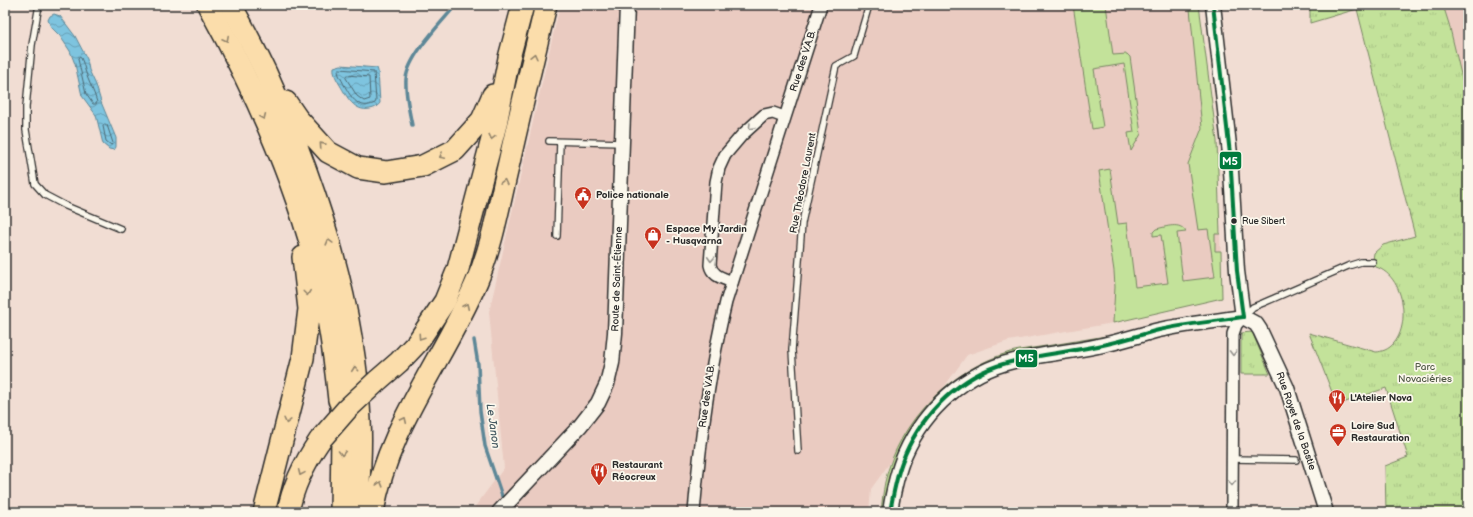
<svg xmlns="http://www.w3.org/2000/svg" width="1473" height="517" viewBox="0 0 1473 517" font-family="'Balsamiq Sans',sans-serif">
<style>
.built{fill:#eacbc1}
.green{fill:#c3e29a;stroke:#778662}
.park{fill:url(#park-tufts);stroke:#778662}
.water{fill:url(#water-waves);stroke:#5d8797}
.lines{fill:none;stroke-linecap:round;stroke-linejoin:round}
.shore{stroke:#4c6873;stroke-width:1}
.stream{stroke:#5d8797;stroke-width:3.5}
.service-casing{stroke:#2b2b2b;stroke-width:8}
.minor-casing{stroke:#2b2b2b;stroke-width:14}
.tertiary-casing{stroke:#2b2b2b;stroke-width:17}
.trunk-casing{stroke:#2b2b2b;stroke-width:22}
.motorway-casing{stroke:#2b2b2b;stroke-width:24}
.service{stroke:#fbf7ec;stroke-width:5.5}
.minor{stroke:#fbf7ec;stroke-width:11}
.tertiary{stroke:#fbf7ec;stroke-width:14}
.trunk{stroke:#fbddab;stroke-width:19}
.motorway{stroke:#fbddab;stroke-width:21}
.motorway-bridge-casing{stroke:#2b2b2b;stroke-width:24;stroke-linecap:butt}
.motorway-bridge{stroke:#fbddab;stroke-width:21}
.bus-1-casing{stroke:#fbf7ec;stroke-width:7}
.bus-1{stroke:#007b3d;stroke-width:4}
.oneway{stroke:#93846b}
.oneway2{stroke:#93918c}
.bus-dot{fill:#2b2b2b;stroke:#fbf7ec;stroke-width:1.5}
.labels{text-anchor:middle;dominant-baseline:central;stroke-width:3.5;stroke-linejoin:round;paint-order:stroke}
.bus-label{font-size:9px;fill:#2b2b2b;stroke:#fbf7ec;text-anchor:start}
.street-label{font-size:10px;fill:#2b2b2b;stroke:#fbf7ec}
.poi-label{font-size:10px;font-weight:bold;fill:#2b2b2b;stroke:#fbf7ec;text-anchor:start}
.park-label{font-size:10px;fill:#515947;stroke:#fbf7ec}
.water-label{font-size:11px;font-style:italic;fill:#445961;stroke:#fbf7ec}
.line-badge{stroke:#fbf7ec;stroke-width:1.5}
.badge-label{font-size:11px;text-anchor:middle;font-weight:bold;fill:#fff}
</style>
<defs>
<pattern id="park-tufts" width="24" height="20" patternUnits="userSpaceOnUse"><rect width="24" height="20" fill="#c3e29a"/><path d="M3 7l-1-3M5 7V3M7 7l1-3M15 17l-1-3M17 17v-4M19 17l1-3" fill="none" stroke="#a8c285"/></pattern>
<pattern id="water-waves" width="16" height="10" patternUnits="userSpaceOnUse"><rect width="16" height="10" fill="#7ec4df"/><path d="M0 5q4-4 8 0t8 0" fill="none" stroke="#679fb5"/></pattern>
</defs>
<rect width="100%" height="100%" fill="#f1ddd3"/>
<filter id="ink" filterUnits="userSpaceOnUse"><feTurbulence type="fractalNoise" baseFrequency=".025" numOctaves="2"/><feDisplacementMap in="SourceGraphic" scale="8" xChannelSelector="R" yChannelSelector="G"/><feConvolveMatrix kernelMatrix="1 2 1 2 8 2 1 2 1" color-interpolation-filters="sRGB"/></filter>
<g filter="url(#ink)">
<g class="built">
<path d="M 560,5 L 1199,5 L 1217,141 L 1222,298 L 1113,323 L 1008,341 L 967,355 L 871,489 L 869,512 L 471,512 L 504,468 L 489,312 Z"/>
<path d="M 1443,5 L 1468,5 L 1468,244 L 1464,87 L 1449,24 Z"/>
</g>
<g class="green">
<path d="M 1073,5 L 1106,5 L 1113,55 L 1127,54 L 1130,57 L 1141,134 L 1131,151 L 1128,133 L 1134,132 L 1124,64 L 1094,69 L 1103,127 L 1092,129 Z"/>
<path d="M 1188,5 L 1199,5 L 1217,141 L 1220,234 L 1215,234 L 1215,251 L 1221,251 L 1222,298 L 1113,323 L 1115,287 L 1114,271 L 1099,171 L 1110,169 L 1118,224 L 1127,223 L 1135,287 L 1168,283 L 1161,235 L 1153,236 L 1153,232 L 1156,229 C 1166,227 1180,221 1186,232 L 1177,233 L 1183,281 L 1215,277 L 1208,229 L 1198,230 L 1188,164 L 1202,128 L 1190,9 Z"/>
<path d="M 1106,336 L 1102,339 L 1029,352 L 939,396 L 885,512 L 881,512 C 882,502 883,492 885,482 C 899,420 950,370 1010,352 C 1022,349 1034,348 1046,346 C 1066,343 1086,339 1106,336 Z"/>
</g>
<g class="park">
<path d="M 1310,5 L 1443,5 L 1449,24 L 1464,87 L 1468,244 L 1468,512 L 1386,512 L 1385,466 L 1408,457 L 1386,388 L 1337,405 L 1309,333 L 1376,352 C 1379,352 1382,351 1385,350 C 1414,337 1407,272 1372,266 L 1374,253 L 1383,245 L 1415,236 L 1357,9 L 1310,23 Z"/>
<path d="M 1252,332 L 1270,374 L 1241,374 L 1241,333 Z"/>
</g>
<g class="water">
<path d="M 54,14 L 60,16 L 75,36 L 87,59 L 89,70 L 96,85 L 101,102 L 116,138 L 116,147 L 114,150 L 109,149 L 103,144 L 96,115 L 82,96 L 75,64 L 70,51 L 60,36 L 51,27 L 48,20 L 50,16 Z"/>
<path d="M 341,65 L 377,68 L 378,71 L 380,103 C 377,107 375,108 370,109 C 354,112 347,97 340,85 C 337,80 333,74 334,67 Z"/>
</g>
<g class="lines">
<g class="shore">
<path d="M 79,57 L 81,58 C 83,62 84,66 85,70 C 88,81 94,91 97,102 L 96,104 L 93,104 L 86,94 L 78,59 Z"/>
<path d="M 340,69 L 374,72 L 376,101 L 375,103 C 355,113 347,89 339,75 L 338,71 Z"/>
<path d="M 347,75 L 369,77 L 370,99 L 364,101 L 357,96 L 346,78 Z"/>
<path d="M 105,124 L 107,125 L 113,143 L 111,145 L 106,141 L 103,126 Z"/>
</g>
<g class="stream">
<path d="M 412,125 C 409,110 405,94 406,79 C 408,56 441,23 456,5"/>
<path d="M 474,340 L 478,364 L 480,411 L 485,446 L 504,502"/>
</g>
<g class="service-casing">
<g id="service">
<path d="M 39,5 L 32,45 L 26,107 L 26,130 L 35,184 L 45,195 L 66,206 L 121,229"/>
<path d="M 549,141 L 622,143"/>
<path d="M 557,236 L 560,142"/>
<path d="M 1245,315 L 1253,307 L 1263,303 L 1348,266 L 1361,262 L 1373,262"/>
<path d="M 798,451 L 792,350 L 802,223 L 836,66 L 854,56 L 869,5"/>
<path d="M 1232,459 L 1296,460"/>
</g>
</g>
<g class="minor-casing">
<g id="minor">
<path d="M 732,282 C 723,278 712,276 710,265 L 716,182 L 719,168 L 725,155 L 742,135 L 764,115 L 773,113 L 784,117"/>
<path d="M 694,512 C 700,440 709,372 726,302 L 821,5"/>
<path d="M 1232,512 L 1233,334 L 1236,325 L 1243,317"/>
</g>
</g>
<g class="tertiary-casing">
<g id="tertiary">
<path d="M 1213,5 L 1230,154 L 1237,271 L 1243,317"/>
<path d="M 1243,317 L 1256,324 L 1260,330 L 1287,388 L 1326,512"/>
<path d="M 499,512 L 580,426 L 598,403 L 607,384 L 612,363 L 615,333 L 627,5"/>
<path d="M 890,512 C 893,492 897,472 905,454 C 925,409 966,372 1014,361 C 1042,354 1070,352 1098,346 C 1119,342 1139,335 1159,330 C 1187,324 1215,321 1243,317"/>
</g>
</g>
<g class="trunk-casing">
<path id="trunk" d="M 340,405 L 341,434 L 340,512"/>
</g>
<g class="motorway-casing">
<g id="motorway">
<path d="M 208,5 C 252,85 290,168 314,256 C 327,303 334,351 339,400"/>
<path d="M 231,5 C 243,27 255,50 266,73 C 315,181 355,301 360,421 C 362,451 359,482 357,512"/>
<path d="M 286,102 L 297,118 L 328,152 L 358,168 L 386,172 L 423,166 L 455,150 L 482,120 L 493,95"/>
<path d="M 377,381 L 399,362 L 417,343 L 445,301 L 458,269 L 496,124 L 509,58 L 523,5"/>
<path d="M 264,512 L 303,358 L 309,309 L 303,257"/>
<path d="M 288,512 C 293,485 305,462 320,440"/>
<path d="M 373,512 C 387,427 444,359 477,281 C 492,246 499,205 508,167 C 520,113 533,59 546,5"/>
</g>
</g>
<use href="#service" class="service"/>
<use href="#minor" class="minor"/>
<use href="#tertiary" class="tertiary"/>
<use href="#trunk" class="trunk"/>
<use href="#motorway" class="motorway"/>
<g class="motorway-bridge-casing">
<path id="motorway-bridge" d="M 320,440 L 347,409 L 377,381"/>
</g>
<use href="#motorway-bridge" class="motorway-bridge"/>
<g class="bus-1-casing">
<g id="bus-1">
<path d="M 1213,5 L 1230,154 L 1237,271 L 1243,317"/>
<path d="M 890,512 C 893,495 896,478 902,462 C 918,419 954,381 997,366 C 1029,355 1064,353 1098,346 C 1119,342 1139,335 1159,330 C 1187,324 1215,321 1243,317"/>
</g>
</g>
<use href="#bus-1" class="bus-1"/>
</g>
<defs><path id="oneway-chevron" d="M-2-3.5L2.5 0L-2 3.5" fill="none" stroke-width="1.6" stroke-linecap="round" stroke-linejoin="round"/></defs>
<g class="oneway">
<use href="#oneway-chevron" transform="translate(226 39) rotate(63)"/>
<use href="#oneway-chevron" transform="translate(534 56) rotate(-77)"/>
<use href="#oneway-chevron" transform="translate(263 117) rotate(66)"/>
<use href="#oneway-chevron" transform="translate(492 137) rotate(104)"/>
<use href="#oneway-chevron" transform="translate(322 145) rotate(-132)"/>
<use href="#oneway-chevron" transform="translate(442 156) rotate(153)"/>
<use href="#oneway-chevron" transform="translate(504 182) rotate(-77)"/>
<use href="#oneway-chevron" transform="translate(329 242) rotate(-105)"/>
<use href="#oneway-chevron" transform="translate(307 293) rotate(83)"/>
<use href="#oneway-chevron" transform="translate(466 306) rotate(-65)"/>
<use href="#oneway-chevron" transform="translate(421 337) rotate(124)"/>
<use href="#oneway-chevron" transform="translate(355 369) rotate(-95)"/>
<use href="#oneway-chevron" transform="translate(404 420) rotate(-65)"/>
<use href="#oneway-chevron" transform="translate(287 421) rotate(104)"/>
<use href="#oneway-chevron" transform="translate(342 453) rotate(90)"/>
<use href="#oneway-chevron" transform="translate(301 473) rotate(114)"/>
<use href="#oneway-chevron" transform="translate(380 484) rotate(-75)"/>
</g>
<g class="oneway2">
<use href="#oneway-chevron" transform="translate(751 127) rotate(135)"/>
<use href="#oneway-chevron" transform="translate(711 259) rotate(93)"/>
<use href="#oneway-chevron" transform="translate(1233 353) rotate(91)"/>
<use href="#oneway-chevron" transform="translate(1232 483) rotate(90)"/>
</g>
</g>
<defs>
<g id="civic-pin" transform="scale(0.9)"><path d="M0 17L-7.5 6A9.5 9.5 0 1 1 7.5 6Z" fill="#c8321e" stroke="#fbf7ec"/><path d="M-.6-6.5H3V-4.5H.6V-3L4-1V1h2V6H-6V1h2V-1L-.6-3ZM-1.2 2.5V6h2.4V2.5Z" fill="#fff"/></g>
<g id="shop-pin" transform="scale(0.9)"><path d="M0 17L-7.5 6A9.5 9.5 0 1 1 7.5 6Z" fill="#c8321e" stroke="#fbf7ec"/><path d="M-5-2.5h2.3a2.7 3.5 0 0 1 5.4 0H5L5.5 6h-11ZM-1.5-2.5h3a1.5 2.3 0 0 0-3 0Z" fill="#fff"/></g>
<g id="restaurant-pin" transform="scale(0.9)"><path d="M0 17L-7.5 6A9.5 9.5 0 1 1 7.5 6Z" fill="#c8321e" stroke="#fbf7ec"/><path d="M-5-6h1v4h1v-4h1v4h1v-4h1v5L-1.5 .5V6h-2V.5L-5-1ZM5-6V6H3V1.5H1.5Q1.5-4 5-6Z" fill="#fff"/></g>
<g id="office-pin" transform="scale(0.9)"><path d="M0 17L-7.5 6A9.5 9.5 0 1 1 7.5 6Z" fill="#c8321e" stroke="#fbf7ec"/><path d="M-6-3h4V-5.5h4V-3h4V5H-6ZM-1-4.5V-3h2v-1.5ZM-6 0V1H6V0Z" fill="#fff"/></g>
</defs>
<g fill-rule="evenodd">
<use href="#civic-pin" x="583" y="195"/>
<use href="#shop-pin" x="653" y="235"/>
<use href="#restaurant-pin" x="1337" y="398"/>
<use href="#office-pin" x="1338" y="432"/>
<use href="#restaurant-pin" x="599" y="471"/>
</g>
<circle class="bus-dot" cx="1234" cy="221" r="3.5"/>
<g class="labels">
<g class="bus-label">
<text x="1242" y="221">Rue Sibert</text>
</g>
<g class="street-label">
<text transform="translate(803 61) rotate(-72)">Rue des V.A.B.</text>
<text transform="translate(803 183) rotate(-79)">Rue Théodore Laurent</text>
<text transform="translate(617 279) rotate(-88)">Route de Saint-Étienne</text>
<text transform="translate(707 396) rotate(-82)">Rue des V.A.B.</text>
<text transform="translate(1296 421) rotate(71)">Rue Royet de la Bastie</text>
</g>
<g class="poi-label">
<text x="596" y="195">Police nationale</text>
<text x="666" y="229">Espace My Jardin<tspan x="666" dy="12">- Husqvarna</tspan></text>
<text x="1350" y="398">L'Atelier Nova</text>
<text x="1351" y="426">Loire Sud<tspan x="1351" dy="12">Restauration</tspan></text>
<text x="612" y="465">Restaurant<tspan x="612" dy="12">Réocreux</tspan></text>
</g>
<g class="park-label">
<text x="1425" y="367">Parc<tspan x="1425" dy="12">Novaciéries</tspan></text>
</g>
<g class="water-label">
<text transform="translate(493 426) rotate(82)">Le Janon</text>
</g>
</g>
<g class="line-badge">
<rect x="1219" y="151" width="23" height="19" rx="4" fill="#007b3d"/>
<rect x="1015" y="349" width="23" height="19" rx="4" fill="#007b3d"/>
</g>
<g class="badge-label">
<text x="1230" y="165">M5</text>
<text x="1026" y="362">M5</text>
</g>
<rect width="1473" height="517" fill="none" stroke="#fbf7ec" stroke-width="20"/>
<rect x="10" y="10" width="1453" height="497" fill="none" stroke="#2b2b2b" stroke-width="1.5" filter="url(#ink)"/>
</svg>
